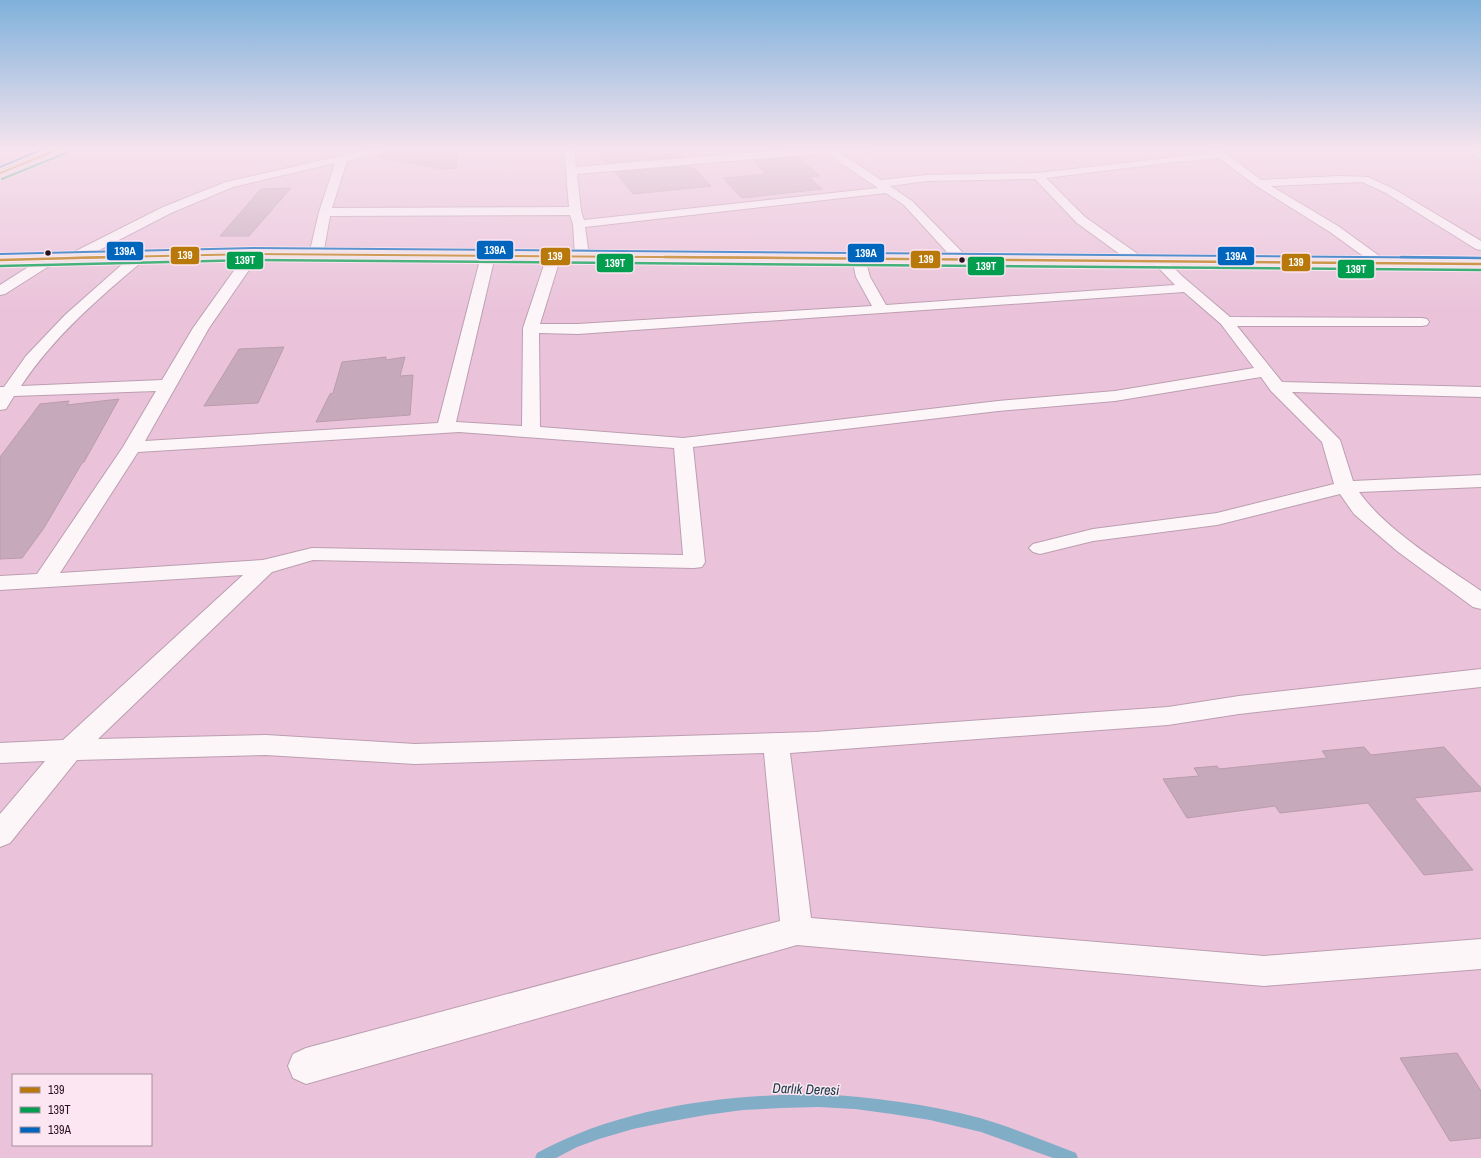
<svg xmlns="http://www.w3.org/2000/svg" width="1481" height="1158" viewBox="0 0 1481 1158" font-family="'Archivo Narrow',sans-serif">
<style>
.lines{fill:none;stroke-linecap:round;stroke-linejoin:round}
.stream{fill:#81adc7;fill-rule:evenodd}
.building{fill:#c6a9ba;stroke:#ba9cae}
.minor-casing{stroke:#bc9eb0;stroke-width:2}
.major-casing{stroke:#f6e4ee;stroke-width:2}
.highway-casing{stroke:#f6e4ee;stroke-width:2}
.minor{fill:#fcf6f9;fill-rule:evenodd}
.major{fill:#ece1e2;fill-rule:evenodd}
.highway{fill:#e1d2d2;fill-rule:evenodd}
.bus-1-far1-casing{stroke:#fce6f2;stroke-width:3.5}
.bus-1-casing{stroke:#fce6f2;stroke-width:4.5}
.bus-2-far1-casing{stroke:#fce6f2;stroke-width:3.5}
.bus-2-casing{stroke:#fce6f2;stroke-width:4.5}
.bus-3-far1-casing{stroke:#fce6f2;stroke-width:3.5}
.bus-3-casing{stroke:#fce6f2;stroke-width:4.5}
.bus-1-far1{stroke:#b9790a;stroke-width:2}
.bus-1{stroke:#b9790a;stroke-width:2.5}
.bus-2-far1{stroke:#029e4f;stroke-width:2}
.bus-2{stroke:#029e4f;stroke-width:2.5}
.bus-3-far1{stroke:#0065bd;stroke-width:2}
.bus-3{stroke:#0065bd;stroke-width:2.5}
.bus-dot{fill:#291020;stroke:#fce6f2;stroke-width:1.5}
.labels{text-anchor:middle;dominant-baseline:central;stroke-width:3;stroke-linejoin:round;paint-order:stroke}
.near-water-label{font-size:14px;font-style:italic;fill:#163b47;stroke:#fce6f2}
.line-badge{stroke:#fce6f2;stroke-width:1.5}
.badge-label{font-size:11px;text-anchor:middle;font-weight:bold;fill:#fff}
</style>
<rect width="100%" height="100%" fill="#eac3da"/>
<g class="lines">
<path class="stream" d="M 818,1094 C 873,1097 927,1104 980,1118 C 1011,1127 1041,1140 1071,1151 L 1076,1153 L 1078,1158 L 1053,1158 L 981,1132 L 930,1120 L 892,1114 L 855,1109 L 818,1107 L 781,1108 L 743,1110 L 706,1115 L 667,1122 L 633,1129 L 599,1139 L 577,1147 L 556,1158 L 535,1158 L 537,1153 C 622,1107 722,1095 818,1094 Z"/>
</g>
<g class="building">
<path d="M 400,147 L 459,147 L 456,168 L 443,169 L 381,158 L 382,154 L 398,150 Z"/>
<path d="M 738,147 L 786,147 L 788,148 L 743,152 Z"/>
<path d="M 676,148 L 682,157 L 607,163 L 599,153 Z"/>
<path d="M 798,157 L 820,176 L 809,177 L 822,189 L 742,198 L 723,178 L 766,174 L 753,161 Z"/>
<path d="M 688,166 L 690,168 L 694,168 L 711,186 L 633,194 L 615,172 Z"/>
<path d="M 291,188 L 249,236 L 220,236 L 261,189 Z"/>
<path d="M 284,347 L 258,403 L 204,406 L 239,349 Z"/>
<path d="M 386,357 L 386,360 L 405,357 L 400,376 L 413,375 L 410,415 L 316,422 L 330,394 L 333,393 L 342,362 Z"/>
<path d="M 119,399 L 84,462 L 82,463 L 44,528 L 22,558 L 0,559 L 0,457 L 40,404 L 69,401 L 67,405 Z"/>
<path d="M 1364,747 L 1371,755 L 1444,747 L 1481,788 L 1481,791 L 1414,798 L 1473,870 L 1424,875 L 1368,803 L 1280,813 L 1275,806 L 1187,818 L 1163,779 L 1199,776 L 1194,768 L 1217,766 L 1219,769 L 1327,758 L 1322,751 Z"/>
<path d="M 1457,1053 L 1481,1091 L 1481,1138 L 1450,1141 L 1400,1058 Z"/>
</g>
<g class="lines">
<g class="minor-casing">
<g id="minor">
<path d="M 380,147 L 399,147 L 398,149 L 347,161 L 332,208 L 569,207 L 564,147 L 574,147 L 576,167 L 819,147 L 831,147 L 833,149 L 896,147 L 891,150 L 842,154 L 881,180 L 926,175 L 1038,173 L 1212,153 L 1206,147 L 1218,147 L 1261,180 L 1339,176 L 1368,177 L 1394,189 L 1481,241 L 1481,250 L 1476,249 L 1386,193 L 1362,182 L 1271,186 L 1338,226 L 1389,263 L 1387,266 L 1377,266 L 1330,232 L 1255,185 L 1219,158 L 1175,162 L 1046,178 L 1085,217 L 1142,257 L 1144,260 L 1142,263 L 1132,263 L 1077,223 L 1035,179 L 926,181 L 890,186 L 912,201 L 966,256 L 968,259 L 966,262 L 956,262 L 904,205 L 886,193 L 585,227 L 589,256 L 587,259 L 577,259 L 575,256 L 573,224 L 570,215 L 330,216 L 323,255 L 321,258 L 311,258 L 309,255 L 319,212 L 335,163 L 233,187 L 171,213 L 78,261 L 68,261 L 66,258 L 68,255 L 163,207 L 226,182 ZM 826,153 L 878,188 L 584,220 L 581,211 L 577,174 Z"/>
<path d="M 1467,147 L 1478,147 L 1481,150 L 1481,159 L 1477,158 Z"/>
<path d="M 253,250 L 258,251 L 260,254 L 209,328 L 145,441 L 438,423 L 481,256 L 483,253 L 493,253 L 495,256 L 456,422 L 522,426 L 523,328 L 547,256 L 549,253 L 559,253 L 561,256 L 540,324 L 578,324 L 872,306 L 856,277 L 852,258 L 854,255 L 864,255 L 870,277 L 886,305 L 1175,285 L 1151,260 L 1153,257 L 1163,257 L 1182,276 L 1230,317 L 1422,318 L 1427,319 L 1429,322 L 1427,325 L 1422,326 L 1237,326 L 1282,382 L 1481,387 L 1481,397 L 1292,392 L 1340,440 L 1353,481 L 1481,475 L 1481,487 L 1359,492 C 1386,530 1442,564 1481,591 L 1481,609 L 1473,607 L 1397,551 L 1354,514 L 1340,494 L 1217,525 L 1093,541 L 1040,554 L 1033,552 L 1029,548 L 1033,544 L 1093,529 L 1217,513 L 1334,484 L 1322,442 L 1271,391 L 1261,377 L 1115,401 L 998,411 L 693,447 L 705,562 L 702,567 L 694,568 L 313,560 L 272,572 L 98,739 L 266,735 L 415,744 L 815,732 L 1168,707 L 1239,696 L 1481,669 L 1481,687 L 1239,714 L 1168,725 L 790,753 L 811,918 L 1264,956 L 1481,939 L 1481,969 L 1264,986 L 797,945 L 306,1084 L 293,1078 L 288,1066 L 293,1054 L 306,1048 L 780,921 L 764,753 L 415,764 L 266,755 L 77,760 L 10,843 L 0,847 L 0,814 L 45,761 L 0,763 L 0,743 L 63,740 L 243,575 L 0,590 L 0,576 L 37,574 L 123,447 L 156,391 L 14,396 L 6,409 L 0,410 L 0,387 L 4,387 L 26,356 L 65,315 L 135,253 L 145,253 L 147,256 L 145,259 C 100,297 54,336 21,386 L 162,380 L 193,328 L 248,251 ZM 1184,292 L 1221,324 L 1254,368 L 1115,391 L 998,401 L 683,438 L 540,427 L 539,333 L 578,334 ZM 459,432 L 674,448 L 683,555 L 312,548 L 263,560 L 60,573 L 138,452 Z"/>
<path d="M 52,254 L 57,255 L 59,258 L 57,261 L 5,294 L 0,295 L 0,285 L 47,255 Z"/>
</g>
</g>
<g class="major-casing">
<path id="major" d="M 253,250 L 1481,260 L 1481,268 L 1137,264 L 253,258 L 0,264 L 0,256 Z"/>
</g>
<g class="highway-casing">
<path id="highway" d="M 55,147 L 69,147 L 68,149 L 0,176 L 0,169 Z"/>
</g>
<use href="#minor" class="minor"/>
<use href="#major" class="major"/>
<use href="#highway" class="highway"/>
<g class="bus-1-far1-casing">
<g id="bus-1-far1">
<path d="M 0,173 L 64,147"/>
<path d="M 70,258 L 253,254 L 787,258"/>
</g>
</g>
<g class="bus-1-casing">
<g id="bus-1">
<path d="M 665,257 L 1481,264"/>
<path d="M 0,260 L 112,257"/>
</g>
</g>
<g class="bus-2-far1-casing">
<path id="bus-2-far1" d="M 2,179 L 66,153"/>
</g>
<g class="bus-2-casing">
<path id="bus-2" d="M 0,266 L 253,260 L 1481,270"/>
</g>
<g class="bus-3-far1-casing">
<g id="bus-3-far1">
<path d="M 0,167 L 48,147"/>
<path d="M 0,254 L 253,248 L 1481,258"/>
</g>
</g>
<g class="bus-3-casing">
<path id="bus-3" d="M 1401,257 L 1481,258"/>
</g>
<use href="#bus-1-far1" class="bus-1-far1"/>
<use href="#bus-1" class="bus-1"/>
<use href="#bus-2-far1" class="bus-2-far1"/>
<use href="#bus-2" class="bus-2"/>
<use href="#bus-3-far1" class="bus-3-far1"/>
<use href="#bus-3" class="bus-3"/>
</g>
<linearGradient id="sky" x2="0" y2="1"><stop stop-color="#7fb1db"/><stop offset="0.48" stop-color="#f6e4ee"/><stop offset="1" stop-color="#f6e4ee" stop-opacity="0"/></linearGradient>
<rect width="1481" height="309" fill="url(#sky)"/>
<g class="bus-dot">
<circle cx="48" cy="253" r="3.5"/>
<circle cx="962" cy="260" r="3.5"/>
</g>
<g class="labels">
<g class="near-water-label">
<text transform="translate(806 1089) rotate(2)">Darlık Deresi</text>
</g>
</g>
<g class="line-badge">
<rect x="476" y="240" width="38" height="20" rx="4" fill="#0065bd"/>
<rect x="106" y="241" width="38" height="20" rx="4" fill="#0065bd"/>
<rect x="847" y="243" width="38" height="20" rx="4" fill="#0065bd"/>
<rect x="170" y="246" width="30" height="19" rx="4" fill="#b9790a"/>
<rect x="1217" y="246" width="38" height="20" rx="4" fill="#0065bd"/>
<rect x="540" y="247" width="31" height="19" rx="4" fill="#b9790a"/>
<rect x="910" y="250" width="31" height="19" rx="4" fill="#b9790a"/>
<rect x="226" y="251" width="38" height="19" rx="4" fill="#029e4f"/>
<rect x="1281" y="253" width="30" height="19" rx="4" fill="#b9790a"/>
<rect x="596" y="253" width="38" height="20" rx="4" fill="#029e4f"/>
<rect x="967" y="256" width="38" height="20" rx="4" fill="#029e4f"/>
<rect x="1337" y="259" width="38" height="20" rx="4" fill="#029e4f"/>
</g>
<g class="badge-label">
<text x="495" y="254">139A</text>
<text x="125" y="255">139A</text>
<text x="866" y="257">139A</text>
<text x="185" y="259">139</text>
<text x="1236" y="260">139A</text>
<text x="555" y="260">139</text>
<text x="926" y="263">139</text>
<text x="245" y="264">139T</text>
<text x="1296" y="266">139</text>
<text x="615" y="267">139T</text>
<text x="986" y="270">139T</text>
<text x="1356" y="273">139T</text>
</g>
<rect x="12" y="1074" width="140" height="72" fill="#fce6f2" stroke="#a8909e"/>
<rect x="20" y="1087" width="20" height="6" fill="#b9790a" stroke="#a8909e"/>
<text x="48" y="1094" font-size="12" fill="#291020">139</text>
<rect x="20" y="1107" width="20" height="6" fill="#029e4f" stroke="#a8909e"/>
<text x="48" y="1114" font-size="12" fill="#291020">139T</text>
<rect x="20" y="1127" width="20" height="6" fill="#0065bd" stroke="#a8909e"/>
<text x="48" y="1134" font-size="12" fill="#291020">139A</text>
</svg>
